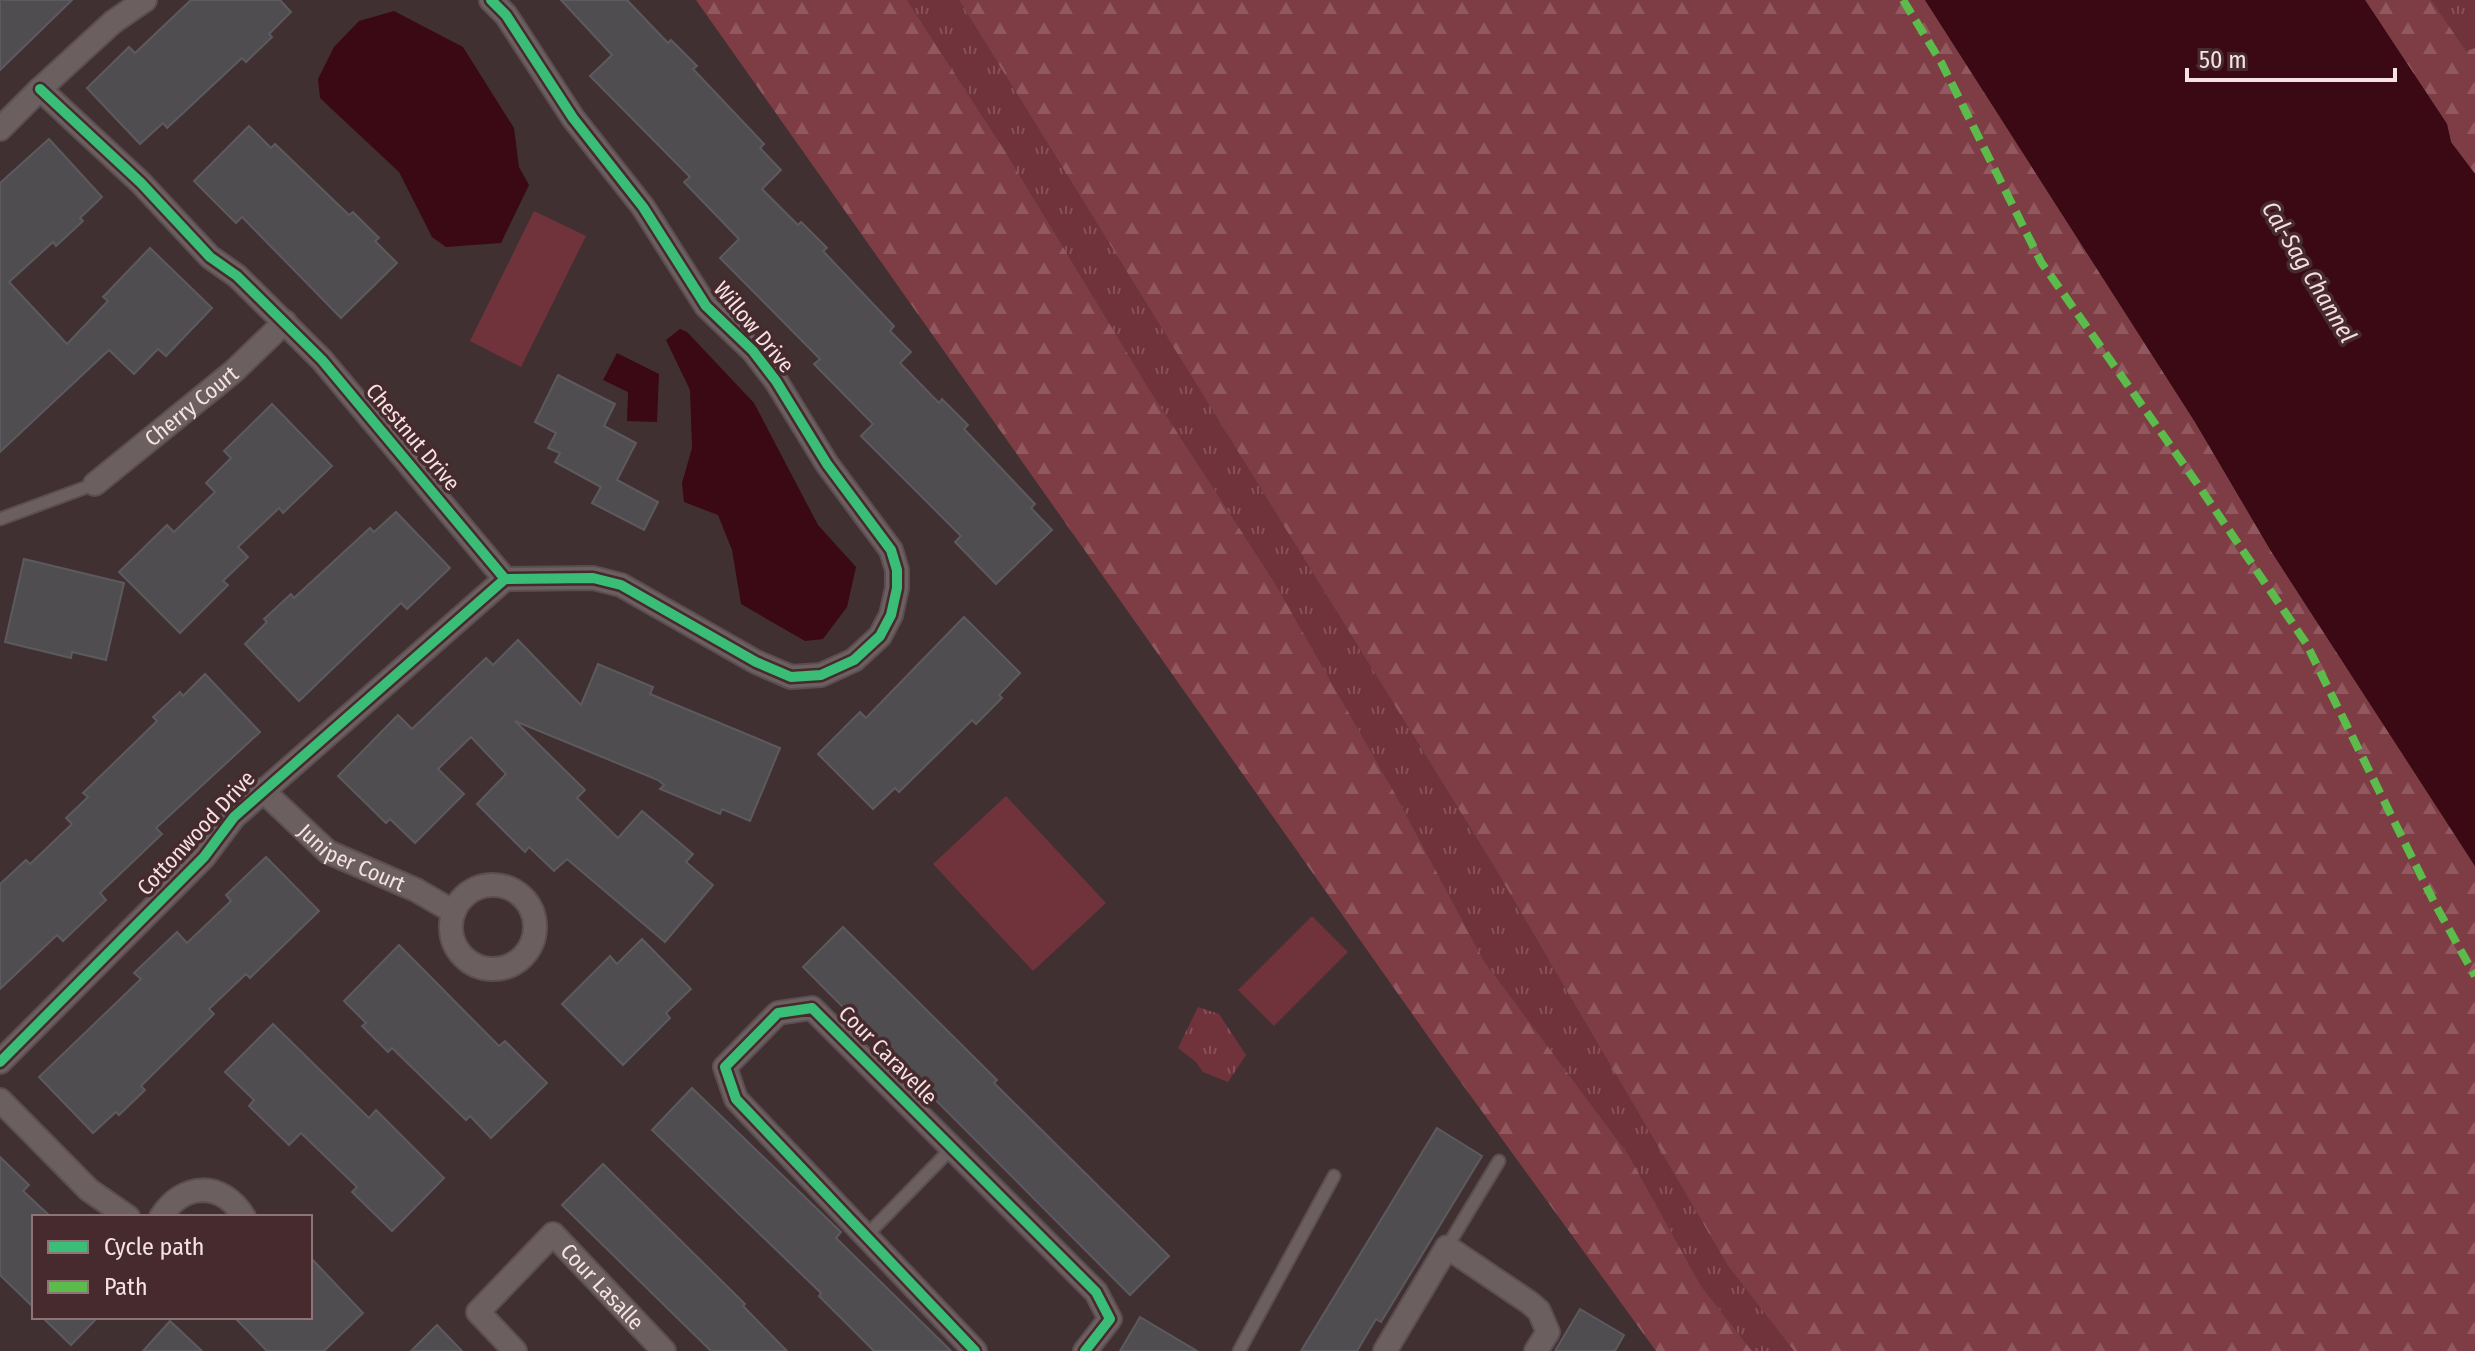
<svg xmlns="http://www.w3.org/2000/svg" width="2475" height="1351" viewBox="0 0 2475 1351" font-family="'Fira Sans Condensed',sans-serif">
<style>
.grass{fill:url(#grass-tufts)}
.forest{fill:url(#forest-firs)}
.pitch{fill:#71333b}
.water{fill:#3a0913}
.building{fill:#504d51;stroke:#5c5a5e;stroke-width:2}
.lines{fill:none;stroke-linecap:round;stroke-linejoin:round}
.lane-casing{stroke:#5c4e50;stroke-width:15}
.street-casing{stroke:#5c4e50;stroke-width:26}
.lane{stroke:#6c5f60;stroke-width:11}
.street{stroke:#6c5f60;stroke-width:22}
.quiet{stroke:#5cbc4b;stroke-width:8;stroke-dasharray:16 8;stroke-linecap:butt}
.cycleway-casing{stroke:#472a2d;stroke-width:15}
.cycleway{stroke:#3abd76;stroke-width:10}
.labels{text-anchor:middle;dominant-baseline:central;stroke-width:7;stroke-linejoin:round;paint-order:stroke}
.street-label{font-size:22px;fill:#f6e2e3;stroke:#472a2d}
.water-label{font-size:24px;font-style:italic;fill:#f5dedf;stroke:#472a2d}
</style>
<defs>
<pattern id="grass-tufts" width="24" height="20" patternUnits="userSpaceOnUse" patternTransform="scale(2)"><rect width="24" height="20" fill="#71333b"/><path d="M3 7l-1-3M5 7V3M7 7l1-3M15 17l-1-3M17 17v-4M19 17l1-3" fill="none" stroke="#865057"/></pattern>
<pattern id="forest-firs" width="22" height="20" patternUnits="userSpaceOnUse" patternTransform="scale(2)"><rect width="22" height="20" fill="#7e3d44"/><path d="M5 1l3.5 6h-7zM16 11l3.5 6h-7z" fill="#91595f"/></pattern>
</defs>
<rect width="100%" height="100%" fill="#413032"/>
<g class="grass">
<path d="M 907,0 L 959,0 L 1492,863 L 1728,1266 L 1794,1351 L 1752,1351 L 1701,1286 L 1628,1154 L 1484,961 L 1394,792 L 1273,580 L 1149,389 L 1005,151 Z"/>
<path d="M 2431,0 L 2475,0 L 2475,48 L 2466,51 Z"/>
<path d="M 1198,1007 L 1219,1014 L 1246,1055 L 1228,1082 L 1203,1072 L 1196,1062 L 1178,1048 Z"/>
</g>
<g class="forest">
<path d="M 696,0 L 907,0 L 1005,151 L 1149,389 L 1273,580 L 1394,792 L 1484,961 L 1628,1154 L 1701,1286 L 1752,1351 L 1656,1351 L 1449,1066 Z"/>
<path d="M 959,0 L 1925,0 L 2195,422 L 2271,551 L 2475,866 L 2475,1351 L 1794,1351 L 1728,1266 L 1492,863 Z"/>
<path d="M 2365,0 L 2431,0 L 2466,51 L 2475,48 L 2475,174 L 2451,142 L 2447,124 Z"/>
</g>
<g class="pitch">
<path d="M 534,211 L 586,236 L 521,367 L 470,341 Z"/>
<path d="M 1006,796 L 1106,903 L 1033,971 L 933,864 Z"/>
<path d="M 1312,916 L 1348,952 L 1274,1026 L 1238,990 Z"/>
</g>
<g class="water">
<path d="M 1925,0 L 2365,0 L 2447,124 L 2451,142 L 2475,174 L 2475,866 L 2271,551 L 2195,422 Z"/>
<path d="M 394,11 L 463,47 L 514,128 L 519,167 L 529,185 L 501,243 L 446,247 L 432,237 L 399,172 L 320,98 L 318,79 L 334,47 L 359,21 Z"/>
<path d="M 680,329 L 687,332 L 754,403 L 818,525 L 856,567 L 847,607 L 823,639 L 805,641 L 741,604 L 732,550 L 718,515 L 684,502 L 682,483 L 692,448 L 690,390 L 666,340 Z"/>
<path d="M 617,353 L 659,374 L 657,422 L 627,421 L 628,392 L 603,380 Z"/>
</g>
<g class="building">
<path d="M 0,0 L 72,0 L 0,70 Z"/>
<path d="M 191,0 L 280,0 L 291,12 L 269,34 L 272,37 L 246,62 L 242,58 L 167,128 L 163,123 L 140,144 L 87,88 L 129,47 L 135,53 Z"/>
<path d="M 561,0 L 627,0 L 668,43 L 671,40 L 697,66 L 693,69 L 764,144 L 760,148 L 781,170 L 762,189 L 798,225 L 801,222 L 827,248 L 823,251 L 894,326 L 890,331 L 911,352 L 900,363 L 939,403 L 942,399 L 968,425 L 964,429 L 1035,504 L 1031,508 L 1052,530 L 996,584 L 955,542 L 961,536 L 861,436 L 873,424 L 814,364 L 820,359 L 720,258 L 739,239 L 684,182 L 690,177 L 590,76 L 612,55 Z"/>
<path d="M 249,126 L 271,148 L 275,144 L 349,215 L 353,212 L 379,238 L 375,241 L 397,263 L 341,318 L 242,217 L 236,223 L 194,181 Z"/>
<path d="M 49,139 L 102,197 L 80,218 L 83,221 L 56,246 L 53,242 L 9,282 L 67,344 L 108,301 L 103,297 L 150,248 L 212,308 L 166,356 L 158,349 L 134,374 L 109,350 L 0,452 L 0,183 Z"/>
<path d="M 558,375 L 615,404 L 604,426 L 636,443 L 617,480 L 658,502 L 644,530 L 592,503 L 601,487 L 555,462 L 560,453 L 548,448 L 556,433 L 535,422 Z"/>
<path d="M 272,404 L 332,466 L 283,513 L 279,508 L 238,547 L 248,557 L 223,581 L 228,585 L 180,633 L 119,572 L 167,525 L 174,532 L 215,492 L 206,483 L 231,458 L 224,451 Z"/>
<path d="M 396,512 L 450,568 L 407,609 L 401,603 L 299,701 L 245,644 L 267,622 L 264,619 L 291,594 L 294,598 L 370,528 L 374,532 Z"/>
<path d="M 24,559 L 124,583 L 106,660 L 72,652 L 71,658 L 5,642 Z"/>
<path d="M 964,617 L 1020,673 L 999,695 L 1002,698 L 976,724 L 972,720 L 899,792 L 895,788 L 873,809 L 818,754 L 860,712 L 866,718 Z"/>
<path d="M 518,640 L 581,705 L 598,664 L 653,687 L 650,694 L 780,748 L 750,821 L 722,809 L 720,814 L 660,789 L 664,785 L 658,780 L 515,721 L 585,790 L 577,798 L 618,838 L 642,811 L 693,854 L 686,862 L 713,885 L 665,942 L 567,859 L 554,871 L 529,847 L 525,852 L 477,804 L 506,774 L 471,737 L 438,769 L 464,794 L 415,843 L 390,819 L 386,823 L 338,776 L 398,715 L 412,729 L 486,658 L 493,665 Z"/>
<path d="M 205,674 L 260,732 L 156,828 L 162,834 L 100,893 L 106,900 L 63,941 L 57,935 L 0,989 L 0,884 L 26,860 L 30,864 L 72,824 L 66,818 L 88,797 L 83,793 L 157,721 L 153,717 L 180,692 L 183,696 Z"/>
<path d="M 266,857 L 319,911 L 250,978 L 246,974 L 209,1009 L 214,1014 L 141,1086 L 145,1090 L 119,1115 L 116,1112 L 93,1133 L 39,1077 L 141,979 L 134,973 L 177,932 L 187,943 L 231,901 L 226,895 Z"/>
<path d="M 843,927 L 997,1080 L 994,1083 L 1169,1256 L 1130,1295 L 803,967 Z"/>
<path d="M 642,939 L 691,989 L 666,1013 L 670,1018 L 623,1065 L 562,1004 L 610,956 L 617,964 Z"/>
<path d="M 399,945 L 499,1046 L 505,1041 L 547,1083 L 491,1138 L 470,1116 L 466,1120 L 392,1048 L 388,1052 L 362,1026 L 366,1023 L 344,1001 Z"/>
<path d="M 273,1024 L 369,1118 L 376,1110 L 444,1178 L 392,1231 L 352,1192 L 357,1187 L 301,1133 L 289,1145 L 249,1106 L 254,1100 L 225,1072 Z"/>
<path d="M 692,1088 L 841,1232 L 836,1238 L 951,1351 L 874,1351 L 819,1296 L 821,1293 L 652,1130 Z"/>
<path d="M 1437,1128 L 1482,1156 L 1381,1322 L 1376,1319 L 1357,1351 L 1301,1351 Z"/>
<path d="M 0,1157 L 29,1185 L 23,1191 L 51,1217 L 34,1217 L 34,1308 L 0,1275 Z"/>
<path d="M 603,1164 L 745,1304 L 743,1306 L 787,1351 L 711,1351 L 562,1205 Z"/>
<path d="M 310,1257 L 363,1313 L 324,1351 L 267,1351 L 234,1317 L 310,1317 Z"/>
<path d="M 1580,1309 L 1624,1335 L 1615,1351 L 1555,1351 Z"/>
<path d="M 42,1317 L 98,1317 L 71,1345 Z"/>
<path d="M 1140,1317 L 1197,1351 L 1120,1351 Z"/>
<path d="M 170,1321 L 202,1351 L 143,1351 Z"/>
<path d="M 437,1325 L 462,1351 L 411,1351 Z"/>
</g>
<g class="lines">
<g class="lane-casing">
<g id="lane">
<path d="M 0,519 L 95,484"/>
<path d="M 866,1236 L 952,1148"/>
<path d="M 1447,1247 L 1499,1161"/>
<path d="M 1239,1351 L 1334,1176"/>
</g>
</g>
<g class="street-casing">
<g id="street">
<path d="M 40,89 L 141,183 L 210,257 L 237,276 L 322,360 L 505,579 L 593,578 L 621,585 L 756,662 L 791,677 L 821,675 L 854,660 L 880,636 L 891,615 L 897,588 L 897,570 L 891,550 L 827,464 L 776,381 L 753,351 L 706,306 L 643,207 L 573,118 L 506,15 L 491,0"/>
<path d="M 0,129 L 40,89 L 113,22 L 145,0"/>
<path id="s1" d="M 95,484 L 234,371 L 285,322"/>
<path id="s2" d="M 262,790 L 328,852 L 416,890 L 454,912"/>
<circle cx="493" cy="927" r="42"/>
<path d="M 0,1062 L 204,857 L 234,817 L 505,579"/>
<path d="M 0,1100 L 89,1190 L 128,1217"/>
<path d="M 161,1217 C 183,1182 222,1181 244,1217"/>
<path id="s3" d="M 515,1351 L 478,1312 L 553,1234 L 664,1351"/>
<path d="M 975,1351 L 736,1099 L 725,1067 L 778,1013 L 812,1008 L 1096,1292 L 1110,1319 L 1085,1351"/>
<path d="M 1385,1351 L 1447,1247 L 1530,1303 L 1539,1311 L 1548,1332 L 1536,1351"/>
</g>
</g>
<use href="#lane" class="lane"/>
<use href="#street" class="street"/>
<path class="quiet" d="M 1903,0 L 1941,62 L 2041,262 L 2194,479 L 2306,643 L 2435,904 L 2475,976"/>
<g class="cycleway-casing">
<g id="cycleway">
<path d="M 40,89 L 141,183 L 210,257 L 237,276 L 322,360 L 505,579 L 593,578 L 621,585 L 756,662 L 791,677 L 821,675 L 854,660 L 880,636 L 891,615 L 897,588 L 897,570 L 891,550 L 827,464 L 776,381 L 753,351 L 706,306 L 643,207 L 573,118 L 506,15 L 491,0"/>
<path d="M 0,1062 L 204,857 L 234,817 L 505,579"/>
<path d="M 975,1351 L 736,1099 L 725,1067 L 778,1013 L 812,1008 L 1096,1292 L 1110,1319 L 1085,1351"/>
</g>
</g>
<use href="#cycleway" class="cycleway"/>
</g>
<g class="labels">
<g class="street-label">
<text transform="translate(754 327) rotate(50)">Willow Drive</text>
<text stroke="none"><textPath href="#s1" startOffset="124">Cherry Court</textPath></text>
<text transform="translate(413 437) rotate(50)">Chestnut Drive</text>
<text transform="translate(196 833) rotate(-47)">Cottonwood Drive</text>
<text stroke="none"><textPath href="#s2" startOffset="114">Juniper Court</textPath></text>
<text transform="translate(888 1055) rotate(45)">Cour Caravelle</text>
<text stroke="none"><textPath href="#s3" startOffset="234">Cour Lasalle</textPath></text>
</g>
<g class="water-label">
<text transform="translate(2309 272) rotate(59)">Cal-Sag Channel</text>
</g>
</g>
<rect x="32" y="1215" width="280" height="104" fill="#472a2d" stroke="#8d7476" stroke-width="2"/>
<rect x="48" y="1241" width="40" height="12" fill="#3abd76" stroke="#8d7476" stroke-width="2"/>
<text x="104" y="1255" font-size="24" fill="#f6e2e3">Cycle path</text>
<rect x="48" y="1281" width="40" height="12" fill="#5cbc4b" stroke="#8d7476" stroke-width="2"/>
<text x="104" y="1295" font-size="24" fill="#f6e2e3">Path</text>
<path d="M2187 68v12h208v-12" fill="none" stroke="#f6e2e3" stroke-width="4"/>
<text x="2199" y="68" font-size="24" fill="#f6e2e3" stroke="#472a2d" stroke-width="6" paint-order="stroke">50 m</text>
</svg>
